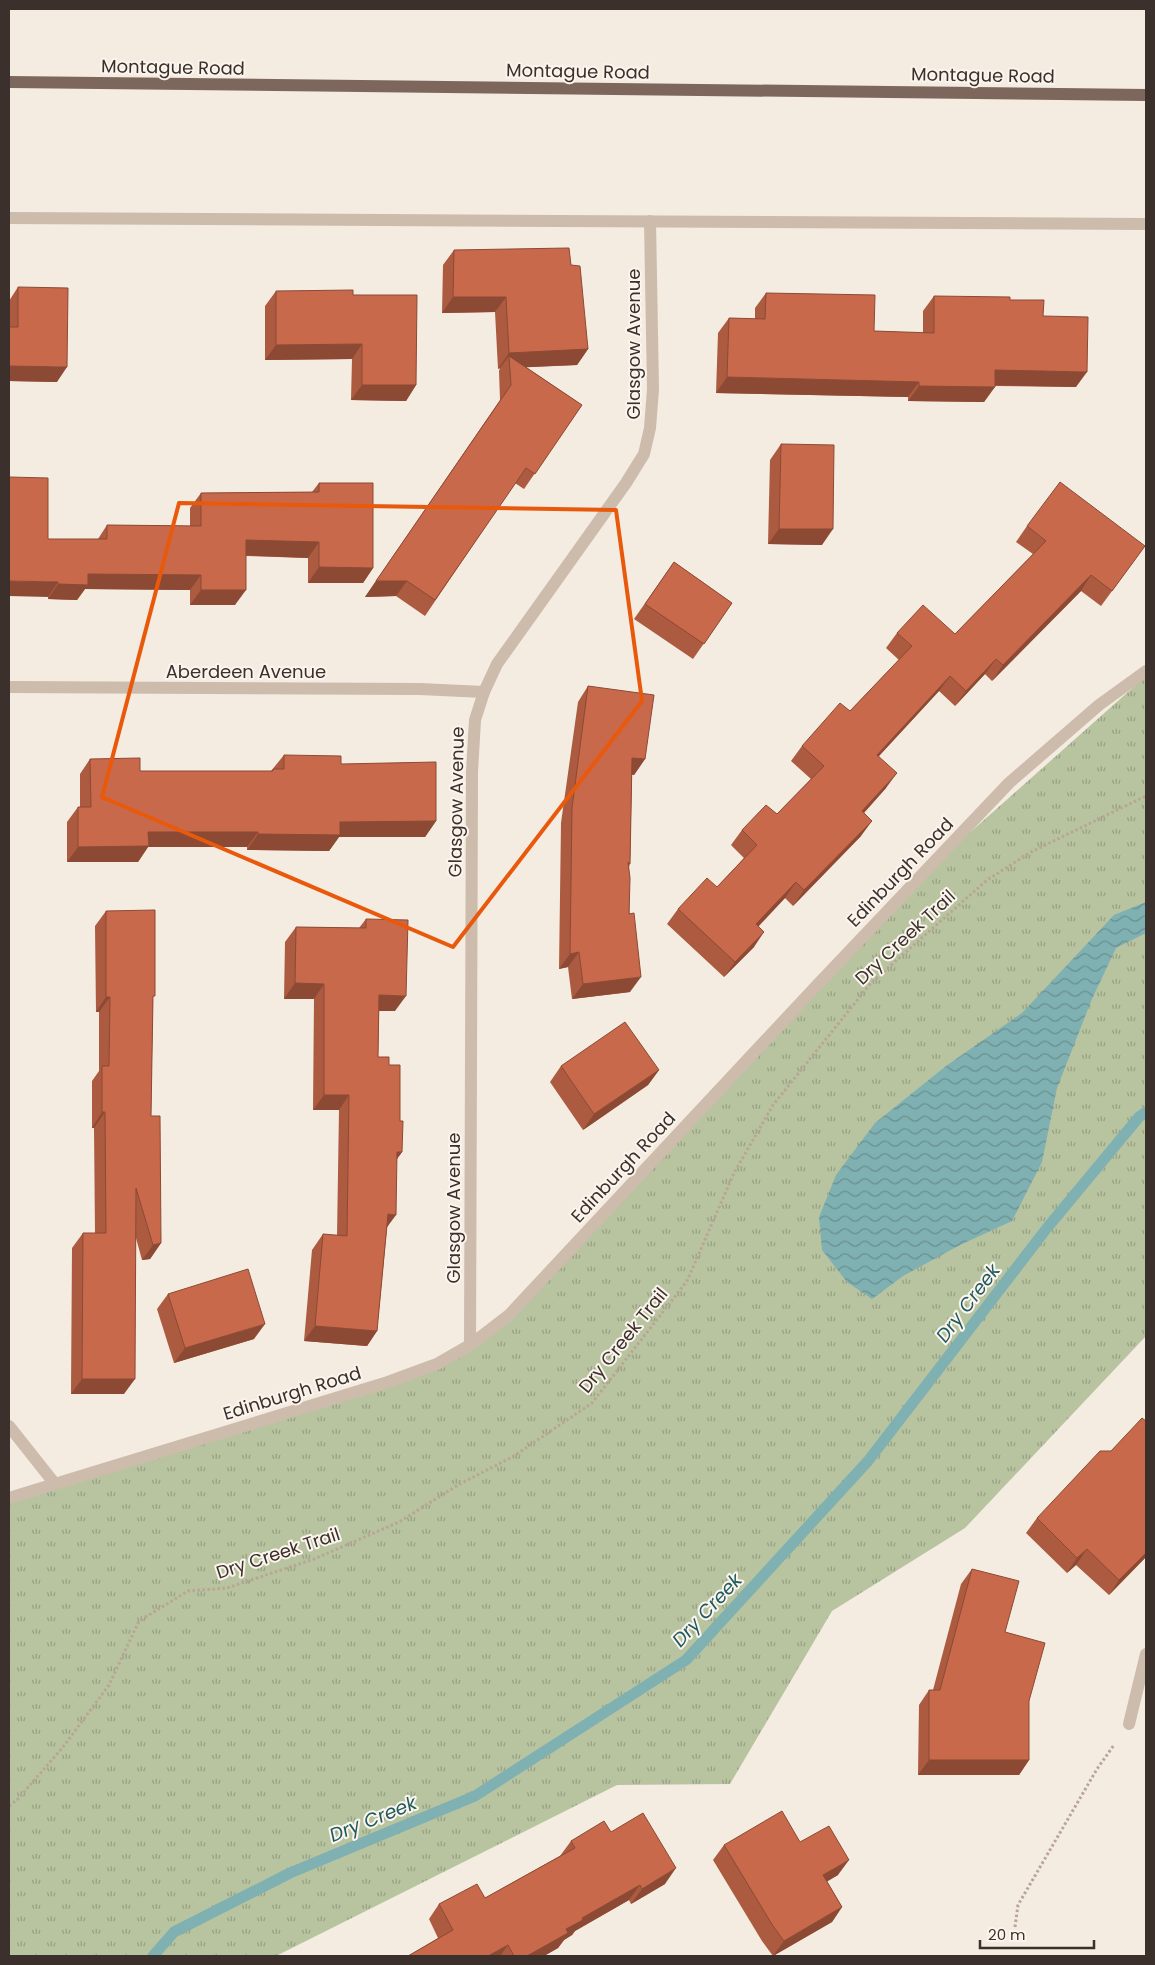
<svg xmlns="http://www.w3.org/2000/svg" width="1155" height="1965" viewBox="0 0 1155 1965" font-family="Poppins,sans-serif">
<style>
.grass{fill:url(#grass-tufts)}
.water{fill:url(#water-waves)}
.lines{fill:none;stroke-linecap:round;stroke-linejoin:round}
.stream{stroke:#7fb0b2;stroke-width:11}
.path{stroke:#b9a596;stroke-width:3;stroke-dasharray:2.5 2.5;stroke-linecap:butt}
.minor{stroke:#cdbbac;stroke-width:12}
.major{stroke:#7d675c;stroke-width:12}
.wall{fill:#ac5a40}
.shaded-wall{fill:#8c4a34}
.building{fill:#c8694b;stroke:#8c4a34}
.marked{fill:none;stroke:#e8590c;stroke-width:4;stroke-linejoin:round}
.labels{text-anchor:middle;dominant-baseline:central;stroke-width:4;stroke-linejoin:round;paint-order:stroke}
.street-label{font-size:18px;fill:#3b302b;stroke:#fbf5ee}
.water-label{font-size:19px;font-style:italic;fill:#1f5a5e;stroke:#fbf5ee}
</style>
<defs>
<pattern id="grass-tufts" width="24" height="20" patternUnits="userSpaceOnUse" patternTransform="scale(1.25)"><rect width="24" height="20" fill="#b8c4a0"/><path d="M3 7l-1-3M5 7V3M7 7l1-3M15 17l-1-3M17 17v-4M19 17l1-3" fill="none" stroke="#97a083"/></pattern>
<pattern id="water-waves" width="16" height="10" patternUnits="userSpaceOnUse" patternTransform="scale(1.25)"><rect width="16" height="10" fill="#7fb0b2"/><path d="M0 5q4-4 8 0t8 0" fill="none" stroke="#699091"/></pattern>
</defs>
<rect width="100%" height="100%" fill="#f4ebe1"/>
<path class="grass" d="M 1146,676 L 1146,1336 L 965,1528 L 832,1611 L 730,1784 L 617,1785 L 276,1956 L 9,1956 L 9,1496 L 437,1364 L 508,1315 L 921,876 Z"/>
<path class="water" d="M 1146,902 L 1146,933 L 1116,948 L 1092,999 L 1057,1088 L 1042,1162 L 1012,1221 L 960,1245 L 903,1276 L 872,1299 L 847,1282 L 822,1250 L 819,1217 L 836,1175 L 875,1123 L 946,1066 L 1022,1013 L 1114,915 Z"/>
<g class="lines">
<path class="stream" d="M 153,1956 L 174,1932 L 290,1873 L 475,1796 L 686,1660 L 868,1461 L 1047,1228 L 1139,1117 L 1146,1112"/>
<g class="path">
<path d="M 9,1806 L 18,1799 L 63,1747 L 109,1685 L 139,1621 L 188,1591 L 227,1588 L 314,1559 L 399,1522 L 458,1485 L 514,1456 L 592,1403 L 687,1281 L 734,1173 L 773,1105 L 871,983 L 987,880 L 1031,852 L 1146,796"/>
<path d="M 1015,1927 L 1018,1905 L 1097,1769 L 1114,1745"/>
</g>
<g class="minor">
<path d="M 9,218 L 1146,224"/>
<path d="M 9,687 L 420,689 L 484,692"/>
<path d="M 470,1345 L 472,772 L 475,720 L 484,692 L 497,664 L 626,483 L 644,454 L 650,428 L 653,389 L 650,221"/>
<path d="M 9,1426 L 55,1484"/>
<path d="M 9,1498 L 388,1382 L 437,1364 L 470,1345 L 509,1315 L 819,983 L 1009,783 L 1099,705 L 1146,671"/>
<path d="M 1129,1724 L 1146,1654"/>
</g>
<path class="major" d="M 9,82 L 1146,95"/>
</g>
<g class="wall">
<path d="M 454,250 L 571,265 L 588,349 L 577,365 L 526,367 L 582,405 L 524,489 L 515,483 L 425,616 L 396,596 L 365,597 L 500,400 L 499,371 L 500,368 L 498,369 L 495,312 L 442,313 L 443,265 Z"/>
<path d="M 18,287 L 57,382 L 9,381 L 9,301 Z"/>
<path d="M 276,291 L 353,295 L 416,385 L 406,401 L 351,400 L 352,359 L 265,360 L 265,306 Z"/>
<path d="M 766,293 L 874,331 L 923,333 L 923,311 L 934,296 L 1010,300 L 1043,316 L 1076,387 L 995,386 L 984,402 L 908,401 L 908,397 L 716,393 L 718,333 L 729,318 L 755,319 L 755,308 Z"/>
<path d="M 781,444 L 822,545 L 768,544 L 770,460 Z"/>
<path d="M 319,483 L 373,568 L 363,583 L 308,583 L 308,558 L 246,556 L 235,605 L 190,605 L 190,590 L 85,589 L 77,600 L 48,599 L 48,539 L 98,539 L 107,525 L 190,526 L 190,508 L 201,493 L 312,492 Z"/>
<path d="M 1027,526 L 1145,546 L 1101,606 L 1081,591 L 992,681 L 985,674 L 955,706 L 939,691 L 879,756 L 886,788 L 864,813 L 861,836 L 793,906 L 785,898 L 758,926 L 754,947 L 724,977 L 667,924 L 678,909 L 717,887 L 744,858 L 731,845 L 742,830 L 777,814 L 811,779 L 791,761 L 802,746 L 850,711 L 899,660 L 886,648 L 897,633 L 955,634 L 1033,554 L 1016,542 Z"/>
<path d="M 674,562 L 732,603 L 693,659 L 634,619 Z"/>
<path d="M 588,686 L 645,759 L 634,775 L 632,774 L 630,864 L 629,867 L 630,992 L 572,999 L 568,967 L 559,969 L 561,823 L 578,702 Z"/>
<path d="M 284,755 L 341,764 L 436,821 L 425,837 L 339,837 L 329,851 L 247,850 L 247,847 L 148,847 L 138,862 L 67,862 L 67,822 L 78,807 L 80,807 L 80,774 L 90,759 L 140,771 L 271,771 Z"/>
<path d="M 106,911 L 153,1000 L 151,1116 L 161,1243 L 150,1259 L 142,1260 L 136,1238 L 124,1394 L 71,1394 L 72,1248 L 83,1233 L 95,1233 L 94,1128 L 92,1128 L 92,1081 L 99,1071 L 99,1012 L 96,1012 L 95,926 Z"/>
<path d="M 366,919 L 395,1011 L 379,1011 L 378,1057 L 389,1065 L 400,1121 L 402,1152 L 397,1159 L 387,1228 L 377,1331 L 367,1346 L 304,1341 L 312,1250 L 323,1234 L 337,1236 L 339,1110 L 313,1110 L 314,999 L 284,999 L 285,942 L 296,927 L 359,928 Z"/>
<path d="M 561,1066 L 659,1070 L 648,1085 L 583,1130 L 550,1082 Z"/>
<path d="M 168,1294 L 254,1339 L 174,1363 L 157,1309 Z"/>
<path d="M 1146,1421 L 1146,1557 L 1109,1595 L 1076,1565 L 1067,1573 L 1026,1533 L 1037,1518 L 1111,1451 Z"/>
<path d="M 972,1569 L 1005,1632 L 1029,1701 L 1029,1760 L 1019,1775 L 918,1775 L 919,1705 L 929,1690 L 933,1690 L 961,1584 Z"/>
<path d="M 611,1832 L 665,1884 L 631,1904 L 629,1900 L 575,1931 L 572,1935 L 564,1940 L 558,1948 L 544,1956 L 408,1956 L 438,1938 L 429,1919 L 439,1904 L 485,1898 L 560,1856 L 571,1841 Z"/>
<path d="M 800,1842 L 838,1875 L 827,1881 L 842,1907 L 832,1922 L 773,1956 L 762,1941 L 713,1860 L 724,1845 Z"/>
</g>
<g class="shaded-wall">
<path d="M 453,297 L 506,297 L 495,312 L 442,313 Z"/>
<path d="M 362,344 L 352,359 L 265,360 L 276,345 Z"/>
<path d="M 588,349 L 577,365 L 510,368 L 509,356 L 500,368 L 498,369 L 509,353 Z"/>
<path d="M 9,366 L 67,367 L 57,382 L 9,381 Z"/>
<path d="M 995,370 L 1087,372 L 1076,387 L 984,385 Z"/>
<path d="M 727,377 L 919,382 L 908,397 L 716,393 Z"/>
<path d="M 362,385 L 416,385 L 406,401 L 351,400 Z"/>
<path d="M 919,386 L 995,387 L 984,402 L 908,401 Z"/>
<path d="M 779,529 L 833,529 L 822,545 L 768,544 Z"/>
<path d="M 246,540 L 319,542 L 308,558 L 235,555 Z"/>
<path d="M 319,567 L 373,568 L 363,583 L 308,583 Z"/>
<path d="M 88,574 L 201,575 L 190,590 L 85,589 L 77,600 L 48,599 L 58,584 Z"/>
<path d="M 1091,575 L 1081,591 L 992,681 L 1003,665 Z"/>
<path d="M 9,581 L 58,582 L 48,597 L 9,596 Z"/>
<path d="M 376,581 L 407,581 L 396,596 L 365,597 Z"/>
<path d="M 201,590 L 246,590 L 235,605 L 190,605 Z"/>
<path d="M 996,659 L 985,674 L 955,706 L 966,691 Z"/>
<path d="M 950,676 L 939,691 L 866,770 L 877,755 Z"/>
<path d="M 632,758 L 645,759 L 634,775 L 621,773 Z"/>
<path d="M 897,773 L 886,788 L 851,827 L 862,811 Z"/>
<path d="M 436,821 L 425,837 L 339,837 L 329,851 L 247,850 L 258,834 L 340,822 Z"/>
<path d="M 872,821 L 861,836 L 793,906 L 804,890 Z"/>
<path d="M 148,832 L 258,832 L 247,847 L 148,847 L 138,862 L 67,862 L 78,847 Z"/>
<path d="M 796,882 L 785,898 L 746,940 L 756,924 Z"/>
<path d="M 764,932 L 754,947 L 724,977 L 735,962 Z"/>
<path d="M 579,952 L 568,967 L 559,969 L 570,954 Z"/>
<path d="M 641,977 L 630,992 L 572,999 L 583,984 Z"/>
<path d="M 295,983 L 324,984 L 314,999 L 284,999 Z"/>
<path d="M 379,995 L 406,996 L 395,1011 L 368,1011 Z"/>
<path d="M 106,997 L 110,997 L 99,1012 L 96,1012 Z"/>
<path d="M 659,1070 L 648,1085 L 583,1130 L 594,1114 Z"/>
<path d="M 324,1095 L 349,1095 L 339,1110 L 313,1110 Z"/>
<path d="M 102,1112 L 105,1112 L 94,1128 L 92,1128 Z"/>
<path d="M 397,1152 L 402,1152 L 391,1167 Z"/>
<path d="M 388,1214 L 396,1215 L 385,1230 Z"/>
<path d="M 161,1243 L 150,1259 L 142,1260 L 153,1245 Z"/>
<path d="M 265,1324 L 254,1339 L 174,1363 L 185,1348 Z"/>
<path d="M 315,1326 L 377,1331 L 367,1346 L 304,1341 Z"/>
<path d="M 82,1379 L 135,1379 L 124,1394 L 71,1394 Z"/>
<path d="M 1087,1549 L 1076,1565 L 1067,1573 L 1077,1558 Z"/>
<path d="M 1146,1553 L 1146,1557 L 1109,1595 L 1119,1580 Z"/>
<path d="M 929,1760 L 1029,1760 L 1019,1775 L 918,1775 Z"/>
<path d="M 849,1860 L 838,1875 L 813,1890 L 823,1875 Z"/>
<path d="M 676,1868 L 665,1884 L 631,1904 L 642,1889 Z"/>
<path d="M 640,1885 L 629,1900 L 575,1931 L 572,1935 L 564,1940 L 558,1948 L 544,1956 L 527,1956 L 582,1918 Z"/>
<path d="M 842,1907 L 832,1922 L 773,1956 L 784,1941 Z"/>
<path d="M 508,1945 L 500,1956 L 488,1956 Z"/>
</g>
<g class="building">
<path d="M 569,248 L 571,265 L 580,266 L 588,349 L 509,353 L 506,297 L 453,297 L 454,250 Z"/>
<path d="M 18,287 L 68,288 L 67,367 L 9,366 L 9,327 L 18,327 Z"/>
<path d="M 353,290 L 353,295 L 417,295 L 416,385 L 362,385 L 362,344 L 276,345 L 276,291 Z"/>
<path d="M 766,293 L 875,295 L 874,331 L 934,333 L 934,296 L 1010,297 L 1010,300 L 1044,300 L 1043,316 L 1088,317 L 1087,372 L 995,370 L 995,387 L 919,386 L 919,382 L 727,377 L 729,318 L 765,319 Z"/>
<path d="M 509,356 L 582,405 L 535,474 L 526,468 L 435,600 L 407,581 L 376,581 L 511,385 Z"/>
<path d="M 781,444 L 834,445 L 833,529 L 779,529 Z"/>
<path d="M 9,477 L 48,478 L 48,539 L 107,539 L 107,525 L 201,526 L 201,493 L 319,492 L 319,483 L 373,483 L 373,568 L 319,567 L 319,542 L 246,540 L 246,590 L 201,590 L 201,575 L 88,574 L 88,585 L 58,584 L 58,582 L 9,581 Z"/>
<path d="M 1060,482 L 1145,546 L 1112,591 L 1091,575 L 1003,665 L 996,659 L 966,691 L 950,676 L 877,755 L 897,773 L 862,811 L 872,821 L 804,890 L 796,882 L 756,924 L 764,932 L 735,962 L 678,909 L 707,878 L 717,887 L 757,845 L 742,830 L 766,805 L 777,814 L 824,766 L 802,746 L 840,703 L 850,711 L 912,646 L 897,633 L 923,605 L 955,634 L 1046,541 L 1027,526 Z"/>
<path d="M 674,562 L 732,603 L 704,644 L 645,604 Z"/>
<path d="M 588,686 L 654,695 L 645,759 L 632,758 L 630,864 L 628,862 L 630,878 L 629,914 L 634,913 L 641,977 L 583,984 L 579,952 L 570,954 L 572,808 Z"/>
<path d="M 284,755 L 341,756 L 341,764 L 436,762 L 436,821 L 340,822 L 340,835 L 258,834 L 258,832 L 148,832 L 149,846 L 78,847 L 78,807 L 91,807 L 90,759 L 140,758 L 140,771 L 273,771 L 273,769 L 284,769 Z"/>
<path d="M 155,910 L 155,996 L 153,996 L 151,1116 L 160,1116 L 161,1243 L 153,1245 L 136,1188 L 135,1379 L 82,1379 L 83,1233 L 106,1233 L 105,1112 L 102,1112 L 102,1066 L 109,1066 L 110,997 L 106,997 L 106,911 Z"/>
<path d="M 366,919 L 408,920 L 406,996 L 379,995 L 378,1057 L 389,1057 L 389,1065 L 400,1065 L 400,1121 L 403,1121 L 402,1152 L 397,1152 L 396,1215 L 388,1214 L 377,1331 L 315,1326 L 323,1234 L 347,1236 L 349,1095 L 324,1095 L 324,984 L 295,983 L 296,927 L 366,928 Z"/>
<path d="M 625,1022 L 659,1070 L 594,1114 L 561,1066 Z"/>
<path d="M 248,1269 L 265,1324 L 185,1348 L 168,1294 Z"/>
<path d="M 1142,1418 L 1146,1421 L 1146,1553 L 1119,1580 L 1087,1549 L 1077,1558 L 1037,1518 L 1100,1451 L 1111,1451 Z"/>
<path d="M 972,1569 L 1019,1581 L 1005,1632 L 1045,1643 L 1029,1701 L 1029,1760 L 929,1760 L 929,1690 L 940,1690 Z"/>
<path d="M 782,1811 L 800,1842 L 829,1826 L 849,1860 L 823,1875 L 842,1907 L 784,1941 L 773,1926 L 724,1845 Z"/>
<path d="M 643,1813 L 676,1868 L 642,1889 L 640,1885 L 582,1918 L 583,1920 L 566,1929 L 568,1933 L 527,1956 L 514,1956 L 508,1945 L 488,1956 L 408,1956 L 453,1930 L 439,1904 L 477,1884 L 485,1898 L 575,1848 L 571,1841 L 604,1821 L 611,1832 Z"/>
</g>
<path class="marked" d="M 179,503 L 616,510 L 642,701 L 453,947 L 102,797 Z"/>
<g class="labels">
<g class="street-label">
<text transform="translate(173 67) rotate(1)">Montague Road</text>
<text transform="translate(578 71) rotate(1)">Montague Road</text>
<text transform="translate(983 75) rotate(1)">Montague Road</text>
<text transform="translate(633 344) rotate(-90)">Glasgow Avenue</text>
<text x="246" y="671">Aberdeen Avenue</text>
<text transform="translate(456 802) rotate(-89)">Glasgow Avenue</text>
<text transform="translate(900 872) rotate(-46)">Edinburgh Road</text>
<text transform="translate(905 937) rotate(-43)">Dry Creek Trail</text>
<text transform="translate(623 1167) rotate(-47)">Edinburgh Road</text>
<text transform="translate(453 1208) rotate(-90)">Glasgow Avenue</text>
<text transform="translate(623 1340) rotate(-51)">Dry Creek Trail</text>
<text transform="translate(292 1393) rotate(-17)">Edinburgh Road</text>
<text transform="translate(278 1553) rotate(-18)">Dry Creek Trail</text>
</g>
<g class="water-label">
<text transform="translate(968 1303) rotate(-53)">Dry Creek</text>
<text transform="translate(707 1610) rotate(-47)">Dry Creek</text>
<text transform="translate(373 1819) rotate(-22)">Dry Creek</text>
</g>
</g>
<rect width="1155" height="1965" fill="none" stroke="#3b302b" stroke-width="20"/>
<path d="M980 1940v8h114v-8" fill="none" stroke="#3b302b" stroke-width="2.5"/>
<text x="988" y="1940" font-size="15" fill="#3b302b" stroke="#fbf5ee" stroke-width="4" paint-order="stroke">20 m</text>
</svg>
